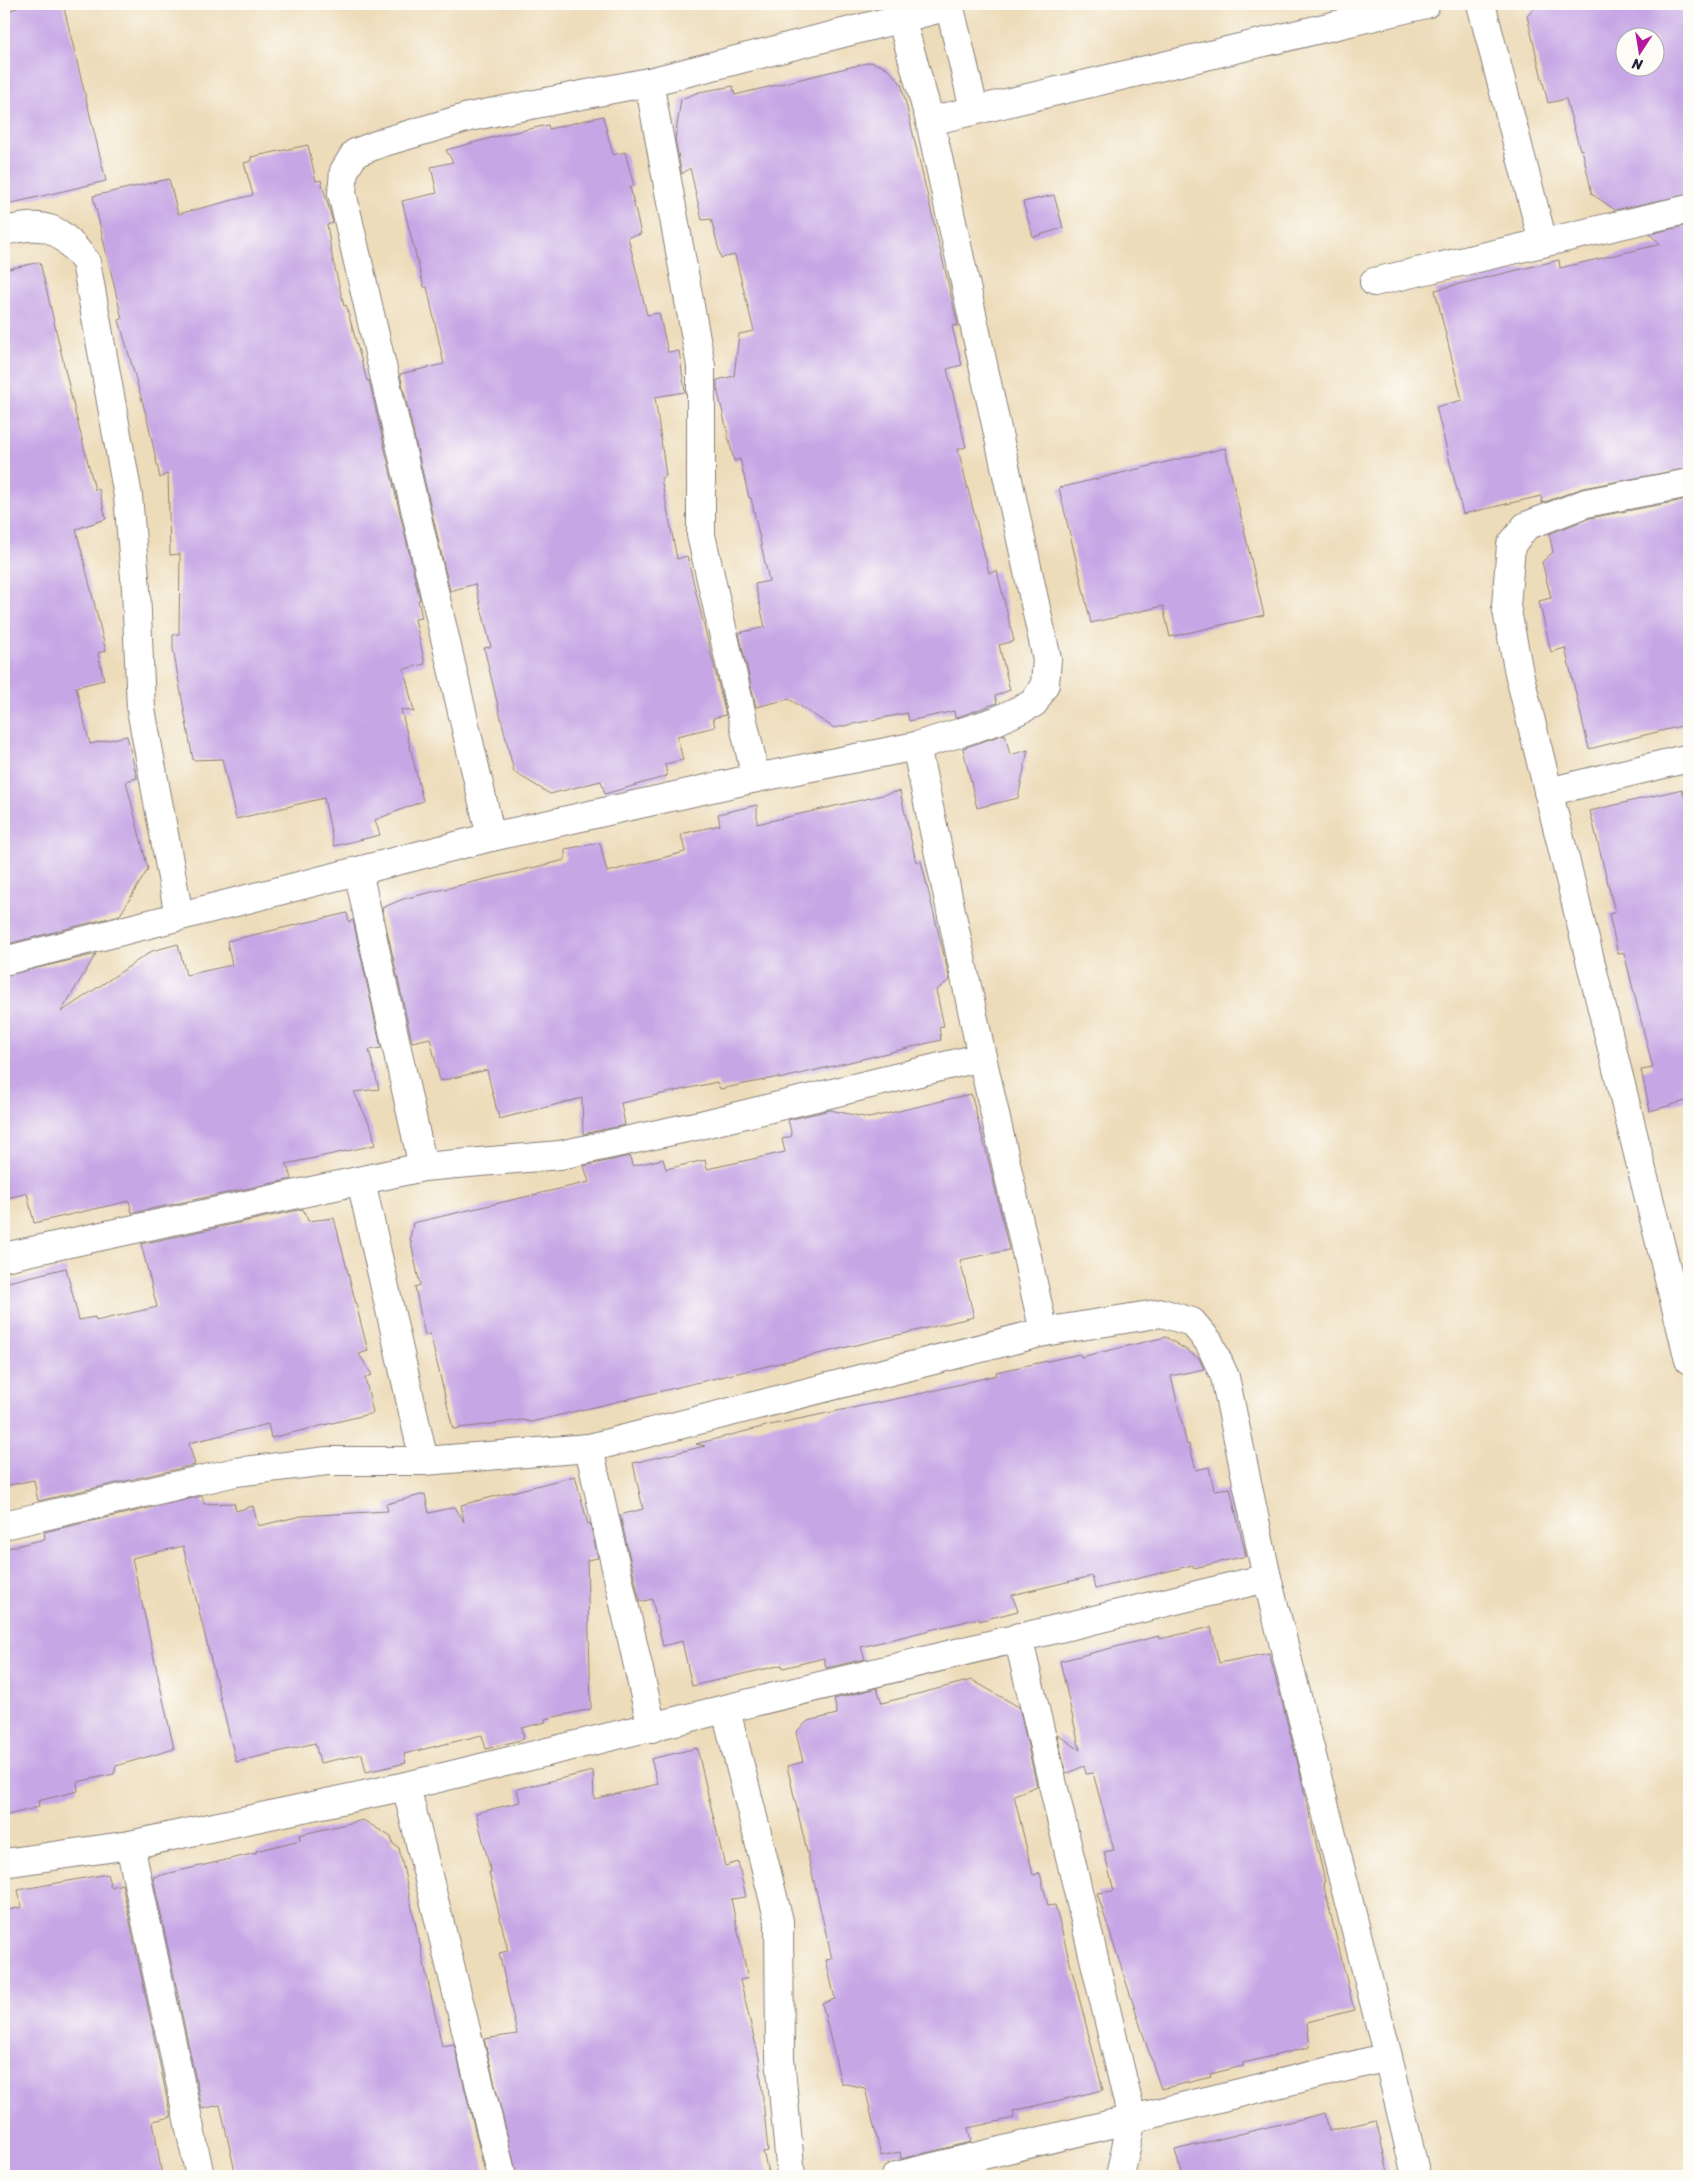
<svg xmlns="http://www.w3.org/2000/svg" width="1693" height="2180" viewBox="0 0 1693 2180" font-family="Sriracha,sans-serif">
<style>
.building{fill:#c6a6e5;fill-rule:evenodd}
.lines{fill:none;stroke-linecap:round;stroke-linejoin:round}
.minor-casing{stroke:#887f7a;stroke-width:30}
.minor{stroke:#fff;stroke-width:28}
</style>
<rect width="100%" height="100%" fill="#fdfcf7"/>
<filter id="ink" filterUnits="userSpaceOnUse"><feTurbulence type="fractalNoise" baseFrequency=".02" numOctaves="2"/><feDisplacementMap in="SourceGraphic" scale="10" xChannelSelector="R" yChannelSelector="G"/><feConvolveMatrix kernelMatrix="1 2 1 2 8 2 1 2 1" color-interpolation-filters="sRGB"/></filter>
<filter id="wash" filterUnits="userSpaceOnUse"><feTurbulence type="fractalNoise" baseFrequency=".0096" numOctaves="4" result="noise"/><feDisplacementMap in="SourceGraphic" scale="20" xChannelSelector="R" yChannelSelector="G"/><feGaussianBlur stdDeviation="1.12" result="paint"/><feColorMatrix in="noise" values="0 0 0 0 0 0 0 0 0 0 0 0 0 0 0 0 0 1.4 0 .05"/><feComposite in="paint" operator="in"/></filter>
<g filter="url(#wash)">
<rect width="100%" height="100%" fill="#eddcb9"/>
<g id="blocks">
<g class="building">
<path d="M 16,4 L 63,4 L 106,181 L 8,204 L 4,185 L 4,12 L 17,8 Z"/>
<path d="M 1546,4 L 1689,4 L 1689,194 L 1615,210 L 1592,194 L 1582,149 L 1580,150 L 1566,99 L 1548,103 L 1527,16 L 1537,6 ZM 1626,38 L 1656,38 L 1656,68 L 1626,68 Z"/>
<path d="M 871,62 L 887,68 L 901,83 L 958,325 L 952,326 L 962,365 L 947,369 L 966,447 L 958,449 L 989,573 L 997,571 L 1014,641 L 999,645 L 1010,690 L 995,696 L 997,703 L 955,718 L 954,711 L 909,721 L 907,713 L 834,728 L 789,699 L 756,707 L 739,633 L 765,627 L 755,584 L 769,581 L 751,498 L 749,498 L 740,459 L 734,461 L 717,388 L 717,380 L 734,376 L 739,334 L 754,331 L 735,255 L 721,258 L 711,219 L 702,220 L 690,168 L 682,174 L 675,139 L 681,99 L 699,92 L 733,86 L 735,95 Z"/>
<path d="M 603,116 L 613,155 L 625,152 L 634,186 L 630,187 L 641,234 L 628,237 L 647,315 L 659,313 L 668,352 L 679,351 L 685,392 L 655,397 L 666,476 L 661,478 L 677,559 L 687,556 L 726,715 L 713,718 L 715,727 L 677,736 L 683,760 L 665,764 L 667,776 L 605,794 L 601,781 L 550,794 L 514,772 L 484,648 L 491,647 L 475,584 L 450,591 L 400,374 L 444,364 L 427,287 L 424,287 L 402,201 L 437,193 L 431,167 L 453,162 L 446,150 L 502,135 L 548,125 L 549,129 Z"/>
<path d="M 308,145 L 316,181 L 321,180 L 330,212 L 333,223 L 327,225 L 332,256 L 344,306 L 346,305 L 367,381 L 369,380 L 420,600 L 418,600 L 422,618 L 415,619 L 425,664 L 404,669 L 414,712 L 401,709 L 423,801 L 375,820 L 380,835 L 334,846 L 324,798 L 236,819 L 222,759 L 193,760 L 173,649 L 173,635 L 179,634 L 180,554 L 170,555 L 168,473 L 160,478 L 147,418 L 119,320 L 122,319 L 93,196 L 169,179 L 178,214 L 253,195 L 244,163 L 251,161 L 251,157 Z"/>
<path d="M 1054,195 L 1063,228 L 1033,237 L 1023,202 Z"/>
<path d="M 1689,225 L 1689,468 L 1583,488 L 1542,503 L 1541,496 L 1463,514 L 1436,407 L 1462,400 L 1435,290 L 1559,260 L 1560,268 L 1661,244 L 1649,234 Z"/>
<path d="M 40,262 L 75,412 L 95,490 L 99,489 L 106,519 L 76,529 L 106,651 L 98,653 L 104,680 L 76,687 L 90,744 L 127,736 L 137,778 L 126,781 L 148,869 L 120,915 L 4,945 L 4,270 Z"/>
<path d="M 1225,448 L 1264,615 L 1170,637 L 1163,606 L 1091,623 L 1059,488 Z"/>
<path d="M 1689,499 L 1689,724 L 1589,749 L 1565,648 L 1551,652 L 1539,601 L 1551,598 L 1542,562 L 1553,552 L 1549,534 L 1590,518 Z"/>
<path d="M 1005,734 L 1010,755 L 1028,750 L 1018,798 L 977,808 L 963,748 Z"/>
<path d="M 1682,789 L 1685,799 L 1689,798 L 1689,1100 L 1650,1111 L 1641,1070 L 1653,1068 L 1624,953 L 1618,954 L 1609,914 L 1615,912 L 1590,811 Z"/>
<path d="M 900,791 L 916,862 L 921,861 L 950,980 L 936,990 L 944,1026 L 939,1027 L 941,1040 L 779,1079 L 779,1077 L 720,1089 L 717,1082 L 621,1103 L 625,1125 L 583,1134 L 582,1098 L 499,1119 L 487,1070 L 440,1081 L 430,1038 L 412,1042 L 382,908 L 403,899 L 565,860 L 565,849 L 600,843 L 607,872 L 685,852 L 681,834 L 720,825 L 718,814 L 757,805 L 757,824 Z"/>
<path d="M 347,913 L 349,922 L 353,920 L 381,1048 L 369,1050 L 379,1089 L 354,1092 L 372,1129 L 375,1145 L 286,1164 L 292,1179 L 132,1213 L 129,1201 L 34,1223 L 27,1193 L 4,1199 L 4,976 L 96,954 L 61,1012 L 152,951 L 178,944 L 186,975 L 232,965 L 227,941 Z"/>
<path d="M 971,1094 L 990,1166 L 1009,1250 L 960,1260 L 974,1317 L 531,1422 L 523,1420 L 453,1429 L 430,1334 L 425,1336 L 415,1287 L 420,1285 L 410,1238 L 413,1223 L 589,1182 L 584,1166 L 630,1156 L 632,1166 L 663,1159 L 666,1169 L 705,1160 L 707,1169 L 785,1152 L 782,1139 L 792,1136 L 788,1120 L 830,1110 L 869,1118 Z"/>
<path d="M 303,1209 L 308,1221 L 334,1218 L 368,1351 L 359,1354 L 372,1375 L 365,1377 L 373,1413 L 271,1438 L 268,1424 L 189,1443 L 195,1465 L 38,1501 L 34,1480 L 4,1486 L 4,1283 L 66,1268 L 79,1320 L 95,1317 L 96,1321 L 157,1307 L 141,1244 Z"/>
<path d="M 1166,1337 L 1199,1358 L 1204,1369 L 1171,1376 L 1187,1445 L 1189,1444 L 1196,1470 L 1209,1467 L 1214,1490 L 1230,1488 L 1246,1556 L 1194,1568 L 1193,1565 L 1095,1589 L 1092,1576 L 1012,1595 L 1018,1611 L 979,1621 L 979,1618 L 861,1647 L 865,1659 L 826,1668 L 824,1658 L 783,1668 L 782,1665 L 692,1686 L 682,1641 L 663,1646 L 652,1599 L 640,1602 L 620,1515 L 643,1509 L 633,1463 L 705,1446 L 696,1444 L 770,1425 L 924,1393 L 997,1375 L 996,1372 L 1080,1354 L 1081,1357 Z"/>
<path d="M 575,1476 L 588,1524 L 590,1523 L 598,1558 L 587,1560 L 591,1709 L 545,1719 L 546,1722 L 522,1728 L 524,1739 L 486,1749 L 482,1735 L 404,1754 L 406,1763 L 366,1772 L 362,1754 L 320,1763 L 315,1743 L 236,1762 L 183,1546 L 132,1558 L 174,1749 L 116,1766 L 114,1774 L 77,1782 L 78,1791 L 38,1801 L 39,1807 L 4,1816 L 4,1549 L 45,1539 L 44,1532 L 202,1496 L 204,1504 L 234,1503 L 236,1511 L 253,1506 L 258,1526 L 301,1516 L 388,1511 L 386,1504 L 425,1494 L 429,1513 L 455,1507 L 464,1522 L 461,1505 Z"/>
<path d="M 1211,1627 L 1219,1663 L 1269,1653 L 1298,1764 L 1325,1882 L 1323,1883 L 1354,2010 L 1307,2022 L 1310,2047 L 1243,2063 L 1243,2066 L 1210,2074 L 1211,2077 L 1161,2089 L 1097,1893 L 1114,1891 L 1104,1852 L 1114,1850 L 1093,1773 L 1086,1774 L 1084,1766 L 1066,1774 L 1057,1734 L 1080,1750 L 1060,1661 L 1159,1636 L 1160,1639 Z"/>
<path d="M 972,1680 L 1019,1707 L 1037,1786 L 1014,1795 L 1033,1875 L 1040,1873 L 1048,1906 L 1055,1905 L 1103,2090 L 1013,2111 L 1014,2118 L 968,2128 L 971,2142 L 901,2159 L 900,2152 L 881,2156 L 865,2088 L 841,2083 L 822,2003 L 835,1999 L 826,1960 L 832,1959 L 787,1766 L 803,1762 L 796,1732 L 808,1721 L 837,1714 L 834,1699 L 877,1688 L 882,1703 Z"/>
<path d="M 697,1748 L 725,1866 L 738,1862 L 746,1897 L 731,1899 L 748,1978 L 740,1980 L 759,2058 L 768,2151 L 763,2152 L 769,2176 L 517,2176 L 484,2039 L 517,2034 L 499,1953 L 508,1951 L 489,1872 L 491,1872 L 476,1813 L 520,1802 L 517,1789 L 593,1771 L 594,1799 L 658,1784 L 651,1759 Z"/>
<path d="M 363,1820 L 391,1837 L 393,1844 L 399,1848 L 442,2046 L 454,2044 L 486,2176 L 236,2176 L 220,2105 L 202,2109 L 153,1877 L 256,1853 L 256,1851 L 300,1840 L 299,1835 Z"/>
<path d="M 107,1874 L 111,1887 L 122,1884 L 171,2117 L 153,2121 L 162,2176 L 4,2176 L 4,1911 L 22,1907 L 18,1890 Z"/>
<path d="M 1325,2113 L 1329,2131 L 1376,2120 L 1389,2176 L 1182,2176 L 1175,2150 Z"/>
</g>
</g>
</g>
<g filter="url(#ink)">
<use href="#blocks" fill-opacity="0" stroke="#887f7a" stroke-width="1"/>
<g class="lines">
<g class="minor-casing">
<g id="minor">
<path d="M 949,4 L 974,109"/>
<path d="M 1481,4 L 1543,242"/>
<path d="M 649,82 L 701,366 L 701,535 L 756,778"/>
<path d="M 930,121 L 1426,4"/>
<path d="M 4,231 C 47,221 59,227 86,262 L 128,496 L 136,589 L 141,709 L 179,916"/>
<path d="M 1374,282 L 1689,209"/>
<path d="M 1689,483 L 1586,503 L 1526,526 L 1511,545 L 1506,606 L 1519,673 L 1689,1360"/>
<path d="M 1548,792 L 1689,758"/>
<path d="M 491,837 L 342,193 L 344,171 L 355,153 L 384,142 L 469,117 L 649,82 L 950,6"/>
<path d="M 358,871 L 423,1167"/>
<path d="M 4,961 L 491,837 L 756,778 L 916,746 L 959,733 L 996,721 L 1034,703 L 1045,684 L 1047,659 L 930,121 L 901,18"/>
<path d="M 982,1057 L 1044,1332 L 1162,1313 L 1192,1322 L 1209,1342 L 1225,1377 L 1267,1578 L 1388,2057 L 1416,2176"/>
<path d="M 361,1181 L 424,1461"/>
<path d="M 4,1257 L 423,1167 L 560,1155 L 700,1125 L 982,1057 L 916,746"/>
<path d="M 589,1448 L 652,1728"/>
<path d="M 4,1525 L 236,1472 L 327,1461 L 424,1461 L 589,1448 L 1044,1332"/>
<path d="M 1018,1637 L 1132,2119 L 1388,2057"/>
<path d="M 726,1710 L 779,1921 L 780,2058 L 791,2176"/>
<path d="M 406,1786 L 502,2176"/>
<path d="M 130,1845 L 200,2176"/>
<path d="M 4,1863 L 130,1845 L 406,1786 L 1267,1578"/>
<path d="M 896,2176 L 1132,2119 L 1120,2176"/>
</g>
</g>
<use href="#minor" class="minor"/>
</g>
</g>
<rect width="1693" height="2180" fill="none" stroke="#fdfcf7" stroke-width="20"/>
<g transform="translate(1640 52) rotate(192)"><circle r="24" fill="#fdfcf7" stroke="#a5a5ac"/>
<path d="M0-4L9 19L0 12L-9 19Z" fill="#b5179e"/>
<text y="-8" font-size="14" font-weight="bold" text-anchor="middle" fill="#22223b">N</text>
</g>
</svg>
